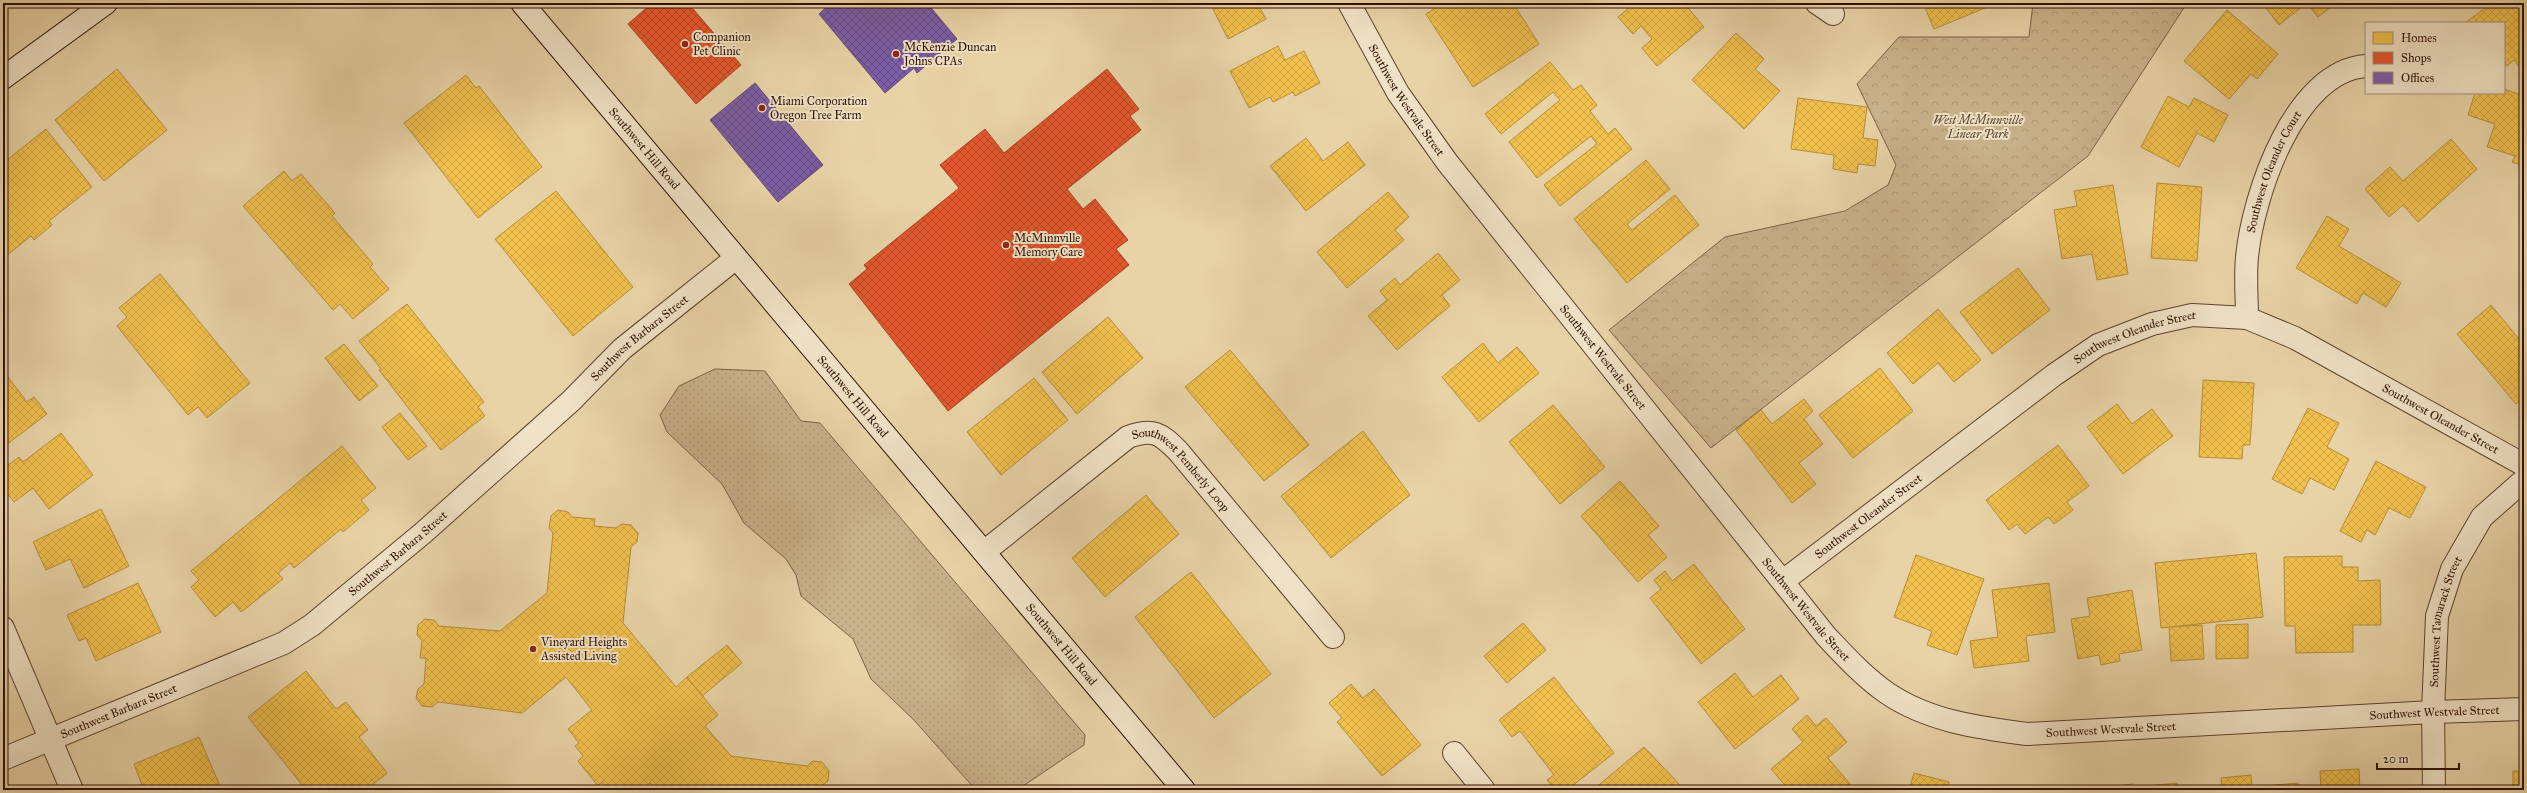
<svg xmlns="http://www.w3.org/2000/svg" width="2527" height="793" viewBox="0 0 2527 793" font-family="'IM FELL Great Primer',serif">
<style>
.grass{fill:url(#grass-dots);stroke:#7b6148}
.park{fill:url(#park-crowns);stroke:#7b6148}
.homes{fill:url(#homes-cross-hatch);stroke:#b78c38}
.shops{fill:url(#shops-cross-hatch);stroke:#ad4222}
.offices{fill:url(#offices-cross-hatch);stroke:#644776}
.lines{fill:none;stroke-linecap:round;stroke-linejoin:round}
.street-casing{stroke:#5c412e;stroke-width:24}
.secondary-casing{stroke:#2e1005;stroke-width:24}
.street{stroke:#f0e2c6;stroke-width:22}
.secondary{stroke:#f0e2c6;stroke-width:22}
.poi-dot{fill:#8f2418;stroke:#f0e2c6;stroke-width:1.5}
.labels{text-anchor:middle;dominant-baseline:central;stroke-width:4;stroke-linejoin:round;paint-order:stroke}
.poi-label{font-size:12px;fill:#2e1005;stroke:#f0e2c6;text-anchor:start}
.street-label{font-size:12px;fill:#2e1005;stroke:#f0e2c6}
.park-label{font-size:12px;font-style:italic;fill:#5c412d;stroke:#f0e2c6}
</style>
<defs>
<pattern id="grass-dots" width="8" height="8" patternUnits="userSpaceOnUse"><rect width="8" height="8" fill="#c8b28b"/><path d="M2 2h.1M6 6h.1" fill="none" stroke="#ac9876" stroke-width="1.8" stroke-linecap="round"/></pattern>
<pattern id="park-crowns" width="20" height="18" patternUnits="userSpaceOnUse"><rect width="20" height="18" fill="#c8b28b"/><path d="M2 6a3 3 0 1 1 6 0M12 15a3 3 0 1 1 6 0" fill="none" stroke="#ac9876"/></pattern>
<pattern id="homes-cross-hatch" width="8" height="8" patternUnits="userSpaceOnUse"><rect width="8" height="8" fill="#f2c14e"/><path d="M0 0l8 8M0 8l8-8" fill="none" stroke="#d0a543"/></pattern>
<pattern id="shops-cross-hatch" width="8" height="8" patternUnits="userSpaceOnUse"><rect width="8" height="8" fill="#e4572e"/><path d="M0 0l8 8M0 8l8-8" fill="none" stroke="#b94725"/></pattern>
<pattern id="offices-cross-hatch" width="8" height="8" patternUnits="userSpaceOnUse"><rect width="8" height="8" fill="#7b5ea7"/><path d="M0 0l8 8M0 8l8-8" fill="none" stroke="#654c86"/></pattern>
</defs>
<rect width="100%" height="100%" fill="#e8d3a7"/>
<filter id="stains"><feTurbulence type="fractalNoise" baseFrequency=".005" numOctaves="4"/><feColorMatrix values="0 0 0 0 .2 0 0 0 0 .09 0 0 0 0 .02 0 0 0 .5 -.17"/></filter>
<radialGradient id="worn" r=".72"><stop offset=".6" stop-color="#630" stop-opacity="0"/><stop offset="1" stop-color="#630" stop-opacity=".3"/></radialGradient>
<path class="grass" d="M 715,369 L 765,371 L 801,421 L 820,423 L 1085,735 L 1084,745 L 1017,790 L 977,790 L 974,788 L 914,720 L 871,679 L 853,639 L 801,596 L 796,575 L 786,559 L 744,523 L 722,484 L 667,432 L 660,415 L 679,386 Z"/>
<path class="park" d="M 2033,3 L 2187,3 L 2088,156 L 1711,448 L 1609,330 L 1725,237 L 1845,211 L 1888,185 L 1896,165 L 1857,84 L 1899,37 L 2029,37 Z"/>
<g class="homes">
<path d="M 1210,3 L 1257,3 L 1266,19 L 1228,39 Z"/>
<path d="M 1443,3 L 1513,3 L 1539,44 L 1473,87 L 1426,14 Z"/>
<path d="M 1635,3 L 1684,3 L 1704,27 L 1657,66 L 1642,48 L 1652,39 L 1641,26 L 1633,34 L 1618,17 Z"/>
<path d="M 1923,3 L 1983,3 L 1985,8 L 1934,29 Z"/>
<path d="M 2262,3 L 2336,3 L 2318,17 L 2307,3 L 2279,25 Z"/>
<path d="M 2492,3 L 2524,3 L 2523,72 L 2514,60 L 2507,66 L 2504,62 L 2504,23 L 2465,23 Z"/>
<path d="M 2227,10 L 2278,54 L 2257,79 L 2251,74 L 2229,99 L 2184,61 Z"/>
<path d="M 1736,33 L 1764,59 L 1755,69 L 1780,91 L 1744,129 L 1692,80 Z"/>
<path d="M 1278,46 L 1285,60 L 1304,51 L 1320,83 L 1295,96 L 1293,92 L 1273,102 L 1270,97 L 1249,108 L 1230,71 Z"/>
<path d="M 1550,62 L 1573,90 L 1581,85 L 1597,105 L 1590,111 L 1608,134 L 1615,128 L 1632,149 L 1560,206 L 1544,185 L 1597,144 L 1591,136 L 1537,178 L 1509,142 L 1560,100 L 1553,92 L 1501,134 L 1485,114 Z"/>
<path d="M 117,69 L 167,130 L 104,181 L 55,120 Z"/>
<path d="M 466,75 L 476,88 L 479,86 L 542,167 L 478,218 L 404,123 Z"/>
<path d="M 2504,89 L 2524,96 L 2524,166 L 2512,162 L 2515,156 L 2487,147 L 2495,124 L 2468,115 L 2475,93 L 2504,93 Z"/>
<path d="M 2168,96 L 2189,107 L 2194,98 L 2228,115 L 2214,142 L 2197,133 L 2179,167 L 2141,147 Z"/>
<path d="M 1798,98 L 1867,107 L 1863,138 L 1878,140 L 1875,166 L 1858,164 L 1857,173 L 1833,169 L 1834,155 L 1791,149 Z"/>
<path d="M 46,129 L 92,187 L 49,221 L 52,225 L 34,240 L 31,236 L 6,256 L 3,252 L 3,163 Z"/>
<path d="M 1306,138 L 1323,161 L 1348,142 L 1365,165 L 1306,211 L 1270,166 Z"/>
<path d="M 2451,139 L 2477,169 L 2418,222 L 2403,205 L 2389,217 L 2365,189 L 2390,167 L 2403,181 Z"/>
<path d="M 1646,160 L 1670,189 L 1627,224 L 1632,230 L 1675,195 L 1699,225 L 1627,283 L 1574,219 Z"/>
<path d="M 284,171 L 292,181 L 301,174 L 335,213 L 332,216 L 373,264 L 370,267 L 389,289 L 353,319 L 340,304 L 333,310 L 243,206 Z"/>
<path d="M 2157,183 L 2202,187 L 2197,261 L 2151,258 Z"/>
<path d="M 2113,185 L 2128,274 L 2097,280 L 2092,254 L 2062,259 L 2054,210 L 2077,206 L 2074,191 Z"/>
<path d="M 556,191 L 633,287 L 573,336 L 495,239 Z"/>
<path d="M 1388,192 L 1409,217 L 1395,230 L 1404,240 L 1347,288 L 1317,252 Z"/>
<path d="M 2327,216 L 2349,229 L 2339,246 L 2401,283 L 2386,307 L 2363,293 L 2357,304 L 2296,268 Z"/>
<path d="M 1438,253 L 1460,280 L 1442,295 L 1450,306 L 1397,350 L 1368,316 L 1387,300 L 1380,291 L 1395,278 L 1400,285 Z"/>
<path d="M 2018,268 L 2050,310 L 1992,354 L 1960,312 Z"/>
<path d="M 160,274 L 250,383 L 207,418 L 198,407 L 188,415 L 117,326 L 127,317 L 119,308 Z"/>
<path d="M 407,304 L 484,402 L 478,407 L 485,416 L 441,450 L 379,370 L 381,369 L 359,341 Z"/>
<path d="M 2491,305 L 2524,345 L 2524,397 L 2516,404 L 2457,334 Z"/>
<path d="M 1938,309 L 1981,360 L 1954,382 L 1938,363 L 1913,384 L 1887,353 Z"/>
<path d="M 1108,317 L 1143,358 L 1077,414 L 1042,372 Z"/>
<path d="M 1483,343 L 1498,363 L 1517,347 L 1539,373 L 1479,422 L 1442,377 Z"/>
<path d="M 344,344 L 378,386 L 359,401 L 325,358 Z"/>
<path d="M 1230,350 L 1309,445 L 1264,481 L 1185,387 Z"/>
<path d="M 1880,368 L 1913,411 L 1853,458 L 1819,415 Z"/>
<path d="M 8,377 L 27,402 L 34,397 L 47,414 L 6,445 L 3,441 L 3,380 Z"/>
<path d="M 1034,378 L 1068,420 L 1001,475 L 967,432 Z"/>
<path d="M 2203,380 L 2254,383 L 2250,445 L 2243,445 L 2242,459 L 2199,457 Z"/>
<path d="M 1804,399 L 1813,411 L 1804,419 L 1823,444 L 1799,463 L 1816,484 L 1792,503 L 1736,430 L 1761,410 L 1772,424 Z"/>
<path d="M 2117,404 L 2132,424 L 2152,409 L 2173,436 L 2123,474 L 2087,427 Z"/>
<path d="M 1553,405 L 1605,467 L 1560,504 L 1509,442 Z"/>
<path d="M 2308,408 L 2339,423 L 2327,447 L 2349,459 L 2334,490 L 2310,478 L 2302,494 L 2272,479 Z"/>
<path d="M 400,413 L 427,446 L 408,460 L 382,427 Z"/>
<path d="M 1363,431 L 1410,495 L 1331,558 L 1281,496 Z"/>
<path d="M 61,433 L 93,475 L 49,509 L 33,488 L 14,502 L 3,488 L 3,469 L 19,457 L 23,462 Z"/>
<path d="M 2058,445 L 2089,486 L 2067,502 L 2073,510 L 2054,524 L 2048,517 L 2025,534 L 2017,524 L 2009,530 L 1986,500 Z"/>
<path d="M 342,446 L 376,488 L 361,500 L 369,510 L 343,532 L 341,529 L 294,568 L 290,563 L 278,573 L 283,579 L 241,612 L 233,602 L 215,617 L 191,587 L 199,580 L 191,571 Z"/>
<path d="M 2376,461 L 2426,487 L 2410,518 L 2389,508 L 2375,535 L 2367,530 L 2361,542 L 2340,531 Z"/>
<path d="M 1620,481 L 1659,526 L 1648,535 L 1667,557 L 1638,582 L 1581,516 Z"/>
<path d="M 1146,495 L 1179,534 L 1105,597 L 1072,558 Z"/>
<path d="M 101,509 L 129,566 L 84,588 L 70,559 L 46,570 L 33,542 Z"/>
<path d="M 558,510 L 568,512 L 572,517 L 595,519 L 594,526 L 616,528 L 622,524 L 631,525 L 638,533 L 637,542 L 631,547 L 623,623 L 676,687 L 687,677 L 718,715 L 705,726 L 731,756 L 807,766 L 813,761 L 822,762 L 829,771 L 828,781 L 823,785 L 822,790 L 656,790 L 650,783 L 642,790 L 608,790 L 602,782 L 598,786 L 578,761 L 583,756 L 575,746 L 579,743 L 568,729 L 592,710 L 566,677 L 522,713 L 438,702 L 432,707 L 422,706 L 416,698 L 418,689 L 424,684 L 426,658 L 420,658 L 422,641 L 417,635 L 418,625 L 425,619 L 434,620 L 439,626 L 500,631 L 547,593 L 553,533 L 549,528 L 551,516 Z"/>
<path d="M 2256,553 L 2263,617 L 2161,628 L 2155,563 Z"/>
<path d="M 1916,555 L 1984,579 L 1957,655 L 1927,645 L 1932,631 L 1894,617 Z"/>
<path d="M 2342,556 L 2342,567 L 2358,567 L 2358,581 L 2380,580 L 2381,625 L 2353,625 L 2353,652 L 2296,653 L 2295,626 L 2285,626 L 2284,557 Z"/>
<path d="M 1694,564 L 1745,629 L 1701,664 L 1650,598 L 1661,589 L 1654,580 L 1665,571 L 1672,581 Z"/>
<path d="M 1191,572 L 1271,674 L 1214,718 L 1135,617 Z"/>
<path d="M 138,583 L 161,632 L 96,661 L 86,638 L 79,641 L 67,615 Z"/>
<path d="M 2049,583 L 2055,632 L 2026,636 L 2029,661 L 1974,668 L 1970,641 L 1998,637 L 1992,590 Z"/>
<path d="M 2132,590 L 2142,650 L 2119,654 L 2120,661 L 2101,665 L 2099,655 L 2078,659 L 2071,619 L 2090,616 L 2087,598 Z"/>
<path d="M 1523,623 L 1546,650 L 1507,683 L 1484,656 Z"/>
<path d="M 2248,624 L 2248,658 L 2216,659 L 2216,625 Z"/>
<path d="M 2202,625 L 2204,659 L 2171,661 L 2169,627 Z"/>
<path d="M 727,645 L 742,663 L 702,696 L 687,677 Z"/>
<path d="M 306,671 L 336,709 L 346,702 L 368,730 L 359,737 L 387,773 L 366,790 L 306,790 L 248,717 Z"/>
<path d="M 1735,673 L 1753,697 L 1781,675 L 1799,699 L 1735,749 L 1698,702 Z"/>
<path d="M 1554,677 L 1614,753 L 1567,790 L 1555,790 L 1547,780 L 1554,775 L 1520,731 L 1512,737 L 1499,720 Z"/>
<path d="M 1351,684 L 1363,698 L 1374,689 L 1421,745 L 1382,776 L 1337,722 L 1342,718 L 1329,703 Z"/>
<path d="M 1807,715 L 1816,726 L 1826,718 L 1847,742 L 1828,758 L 1850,784 L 1843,790 L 1789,790 L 1771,769 L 1803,742 L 1792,729 Z"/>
<path d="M 199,737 L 220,786 L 210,790 L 144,790 L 134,764 Z"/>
<path d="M 1644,747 L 1680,785 L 1674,790 L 1593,790 Z"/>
<path d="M 2359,769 L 2360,790 L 2321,790 L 2320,771 Z"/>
<rect x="2513" y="771" width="11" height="19"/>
<path d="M 1914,773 L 1949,782 L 1947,790 L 1909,790 Z"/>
<path d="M 2251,775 L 2252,787 L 2298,783 L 2299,790 L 2222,790 L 2221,778 Z"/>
<path d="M 2177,783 L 2178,790 L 2147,790 L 2147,786 Z"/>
<path d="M 2133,784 L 2133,790 L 2098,790 L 2098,788 Z"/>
</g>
<g class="shops">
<path d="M 652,3 L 688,3 L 741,65 L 696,104 L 628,24 Z"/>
<path d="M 1107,69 L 1139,109 L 1130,116 L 1141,130 L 1067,189 L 1083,209 L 1095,199 L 1128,240 L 1116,249 L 1129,265 L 948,411 L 849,284 L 867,269 L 864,265 L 959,188 L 940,165 L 985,129 L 1004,153 Z"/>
</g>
<g class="offices">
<path d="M 831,3 L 927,3 L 957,39 L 917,73 L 914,68 L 885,93 L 819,14 Z"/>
<path d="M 755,83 L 823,165 L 778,202 L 710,120 Z"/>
</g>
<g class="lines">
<g class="street-casing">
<g id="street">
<path id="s1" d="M 1349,3 L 1398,93 L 1447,162 L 1826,636 C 1845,656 1864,677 1887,693 C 1928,721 1979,728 2027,734 L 2433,712 L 2524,709"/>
<path d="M 1817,3 L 1833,14"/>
<path id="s2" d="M 2247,318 C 2247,298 2245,277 2247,257 C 2253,196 2294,71 2366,66"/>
<path id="s3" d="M 984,552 L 1128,437 C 1153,428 1160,433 1178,451 L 1333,637"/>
<path id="s4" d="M 1783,581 L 2054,375 L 2098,345 L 2152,324 L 2192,315 L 2247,318 L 2295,338 L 2524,465"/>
<path d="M 3,628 L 72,790"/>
<path d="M 1454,753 L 1484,790"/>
<path id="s5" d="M 3,759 L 284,643 L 312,625 L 423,533 L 571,401 L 622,349 L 736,258"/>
<path id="s6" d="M 2434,790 L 2433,712 L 2437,616 L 2452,569 L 2482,517 L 2524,480"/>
</g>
</g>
<g class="secondary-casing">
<g id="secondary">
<path id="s7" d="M 522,3 L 1184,790"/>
<path d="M 3,78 L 106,3"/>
</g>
</g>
<use href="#street" class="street"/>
<use href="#secondary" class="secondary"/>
</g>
<g class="poi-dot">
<circle cx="685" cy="44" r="4"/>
<circle cx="896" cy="54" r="4"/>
<circle cx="762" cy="108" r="4"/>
<circle cx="1006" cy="245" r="4"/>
<circle cx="533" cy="649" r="4"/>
</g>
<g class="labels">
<g class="poi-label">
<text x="693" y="37">Companion<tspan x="693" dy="14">Pet Clinic</tspan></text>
<text x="904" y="47">McKenzie Duncan<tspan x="904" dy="14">Johns CPAs</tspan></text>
<text x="770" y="101">Miami Corporation<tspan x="770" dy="14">Oregon Tree Farm</tspan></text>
<text x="1014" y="238">McMinnville<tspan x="1014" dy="14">Memory Care</tspan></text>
<text x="541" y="642">Vineyard Heights<tspan x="541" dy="14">Assisted Living</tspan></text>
</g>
<g class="street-label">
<text stroke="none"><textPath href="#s1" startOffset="113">Southwest Westvale Street</textPath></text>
<text stroke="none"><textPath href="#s7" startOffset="190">Southwest Hill Road</textPath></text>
<text stroke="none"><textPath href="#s2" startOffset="151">Southwest Oleander Court</textPath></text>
<text stroke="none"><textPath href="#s5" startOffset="773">Southwest Barbara Street</textPath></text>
<text stroke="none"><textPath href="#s4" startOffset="431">Southwest Oleander Street</textPath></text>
<text stroke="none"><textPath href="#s1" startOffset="437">Southwest Westvale Street</textPath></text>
<text stroke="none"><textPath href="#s7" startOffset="514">Southwest Hill Road</textPath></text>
<text stroke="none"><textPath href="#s4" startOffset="766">Southwest Oleander Street</textPath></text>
<text stroke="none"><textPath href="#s3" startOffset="253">Southwest Pemberly Loop</textPath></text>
<text stroke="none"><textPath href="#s4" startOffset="107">Southwest Oleander Street</textPath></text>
<text stroke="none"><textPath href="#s5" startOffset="449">Southwest Barbara Street</textPath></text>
<text stroke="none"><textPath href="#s1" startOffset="761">Southwest Westvale Street</textPath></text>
<text stroke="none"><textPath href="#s6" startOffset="170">Southwest Tamarack Street</textPath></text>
<text stroke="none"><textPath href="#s7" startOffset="838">Southwest Hill Road</textPath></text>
<text stroke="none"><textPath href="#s5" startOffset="125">Southwest Barbara Street</textPath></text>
<text stroke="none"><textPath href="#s1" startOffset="1433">Southwest Westvale Street</textPath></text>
<text stroke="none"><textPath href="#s1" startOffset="1109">Southwest Westvale Street</textPath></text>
</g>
<g class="park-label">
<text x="1978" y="120">West McMinnville<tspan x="1978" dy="14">Linear Park</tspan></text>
</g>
</g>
<rect width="2527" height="793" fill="none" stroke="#e8d3a7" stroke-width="16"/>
<rect x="4" y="4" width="2519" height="785" fill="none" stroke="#2e1005" stroke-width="2"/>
<rect x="8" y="8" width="2511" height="777" fill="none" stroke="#2e1005"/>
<rect x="2365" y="22" width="140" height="72" fill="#f0e2c6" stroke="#a28e79"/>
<rect x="2373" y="32" width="20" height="12" fill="#f2c14e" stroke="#a28e79"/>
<text x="2401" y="42" font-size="12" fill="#2e1005">Homes</text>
<rect x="2373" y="52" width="20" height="12" fill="#e4572e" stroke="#a28e79"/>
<text x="2401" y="62" font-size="12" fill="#2e1005">Shops</text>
<rect x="2373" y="72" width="20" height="12" fill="#7b5ea7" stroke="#a28e79"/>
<text x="2401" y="82" font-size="12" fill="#2e1005">Offices</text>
<path d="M2377 763v6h82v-6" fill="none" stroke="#2e1005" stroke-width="2"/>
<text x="2383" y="763" font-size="12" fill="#2e1005" stroke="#f0e2c6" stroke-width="3" paint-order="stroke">20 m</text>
<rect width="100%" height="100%" filter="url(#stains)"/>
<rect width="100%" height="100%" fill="url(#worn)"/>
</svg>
